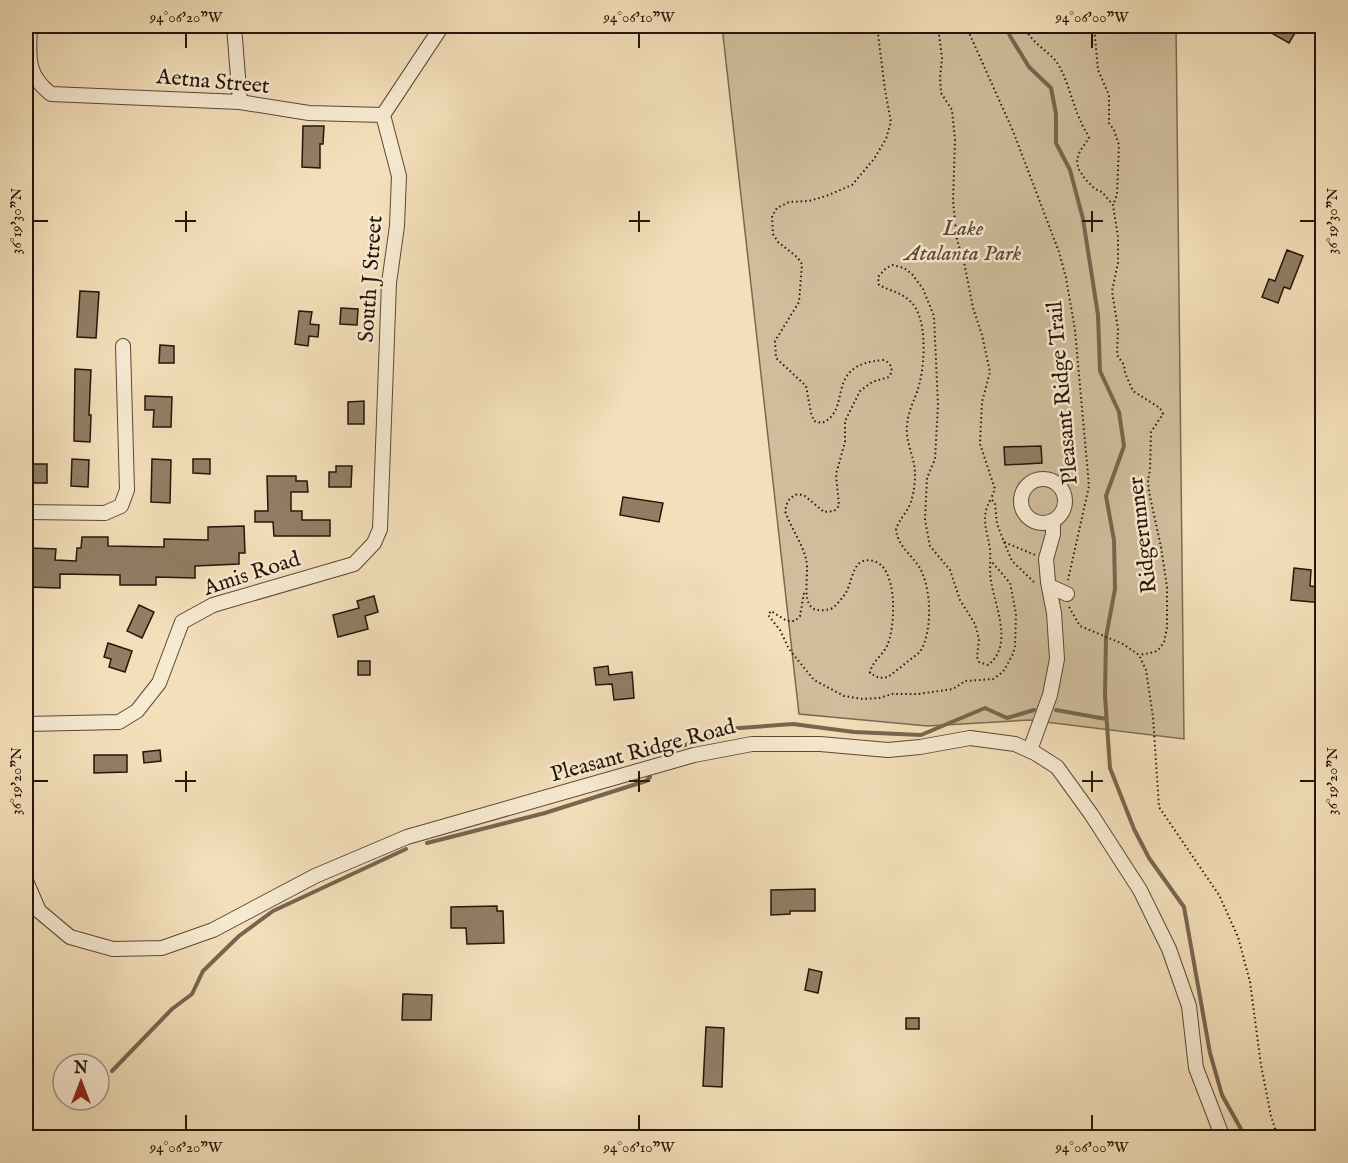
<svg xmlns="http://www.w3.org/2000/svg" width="1348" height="1163" viewBox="0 0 1348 1163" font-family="'IM FELL English',serif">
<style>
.green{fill:#d0bd9c;stroke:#7c6952;stroke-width:1.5}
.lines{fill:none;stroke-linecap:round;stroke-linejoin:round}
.stream{stroke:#78654f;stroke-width:4}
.building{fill:#917e65;stroke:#271509;stroke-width:1.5}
.minor-casing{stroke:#5a4835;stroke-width:16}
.path{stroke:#271509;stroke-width:2;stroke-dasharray:1.5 3;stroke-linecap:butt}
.minor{stroke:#f7ead2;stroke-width:14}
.ticks{fill:none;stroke:#271509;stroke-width:2}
.labels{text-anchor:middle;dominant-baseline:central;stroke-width:5;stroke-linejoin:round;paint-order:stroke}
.street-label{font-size:22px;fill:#271509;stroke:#f7ead2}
.park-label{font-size:22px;font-style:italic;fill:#5a4735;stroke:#f7ead2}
.neatline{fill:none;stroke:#271509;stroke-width:2}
.ticks-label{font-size:15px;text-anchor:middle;fill:#271509}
</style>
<rect width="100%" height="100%" fill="#f3dfba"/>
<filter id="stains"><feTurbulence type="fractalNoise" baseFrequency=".00333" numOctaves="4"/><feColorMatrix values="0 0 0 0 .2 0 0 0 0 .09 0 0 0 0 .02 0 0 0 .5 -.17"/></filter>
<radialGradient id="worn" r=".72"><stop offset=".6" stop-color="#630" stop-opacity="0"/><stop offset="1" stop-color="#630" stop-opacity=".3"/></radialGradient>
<path class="green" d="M 722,26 L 1176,26 L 1184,739 L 1029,720 L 928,726 L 799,714 Z"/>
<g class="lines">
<g class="stream">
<path d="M 1006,26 L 1010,36 L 1029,67 L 1051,88 L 1056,114 L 1056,143 L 1070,170 L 1083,219 L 1098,315 L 1100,371 L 1119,412 L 1124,446 L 1106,496 L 1114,540 L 1115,589 L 1106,637 L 1105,696 L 1110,768 L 1134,829 L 1149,858 L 1184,907 L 1210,1053 L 1222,1095 L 1246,1138"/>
<path d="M 1056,710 L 1106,719"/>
<path d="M 668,754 L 670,751 L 726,729 L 793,724 L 854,732 L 921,735 L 985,708 L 1007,718 L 1034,710"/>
<path d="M 427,843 L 545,813 L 646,781 L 650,777"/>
<path d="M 112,1071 L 172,1009 L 192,994 L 203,971 L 239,936 L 273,911 L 406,849"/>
</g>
</g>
<g class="building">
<path d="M 1259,26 L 1299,26 L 1289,43 Z"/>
<path d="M 303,126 L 324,126 L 323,144 L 320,144 L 320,168 L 302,167 Z"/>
<path d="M 1287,250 L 1303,256 L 1290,289 L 1284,287 L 1278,303 L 1262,297 L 1269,279 L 1275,281 Z"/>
<path d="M 80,291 L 99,292 L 96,338 L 77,337 Z"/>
<path d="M 341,308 L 358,309 L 357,325 L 340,324 Z"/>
<path d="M 299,311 L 312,312 L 310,324 L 319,325 L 318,337 L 309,336 L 308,346 L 295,344 Z"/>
<path d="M 160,345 L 174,346 L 174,363 L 159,363 Z"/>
<path d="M 75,369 L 91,370 L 89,415 L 91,415 L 90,442 L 74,441 Z"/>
<path d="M 145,396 L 172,397 L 171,427 L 153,427 L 154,410 L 145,410 Z"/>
<path d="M 364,401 L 364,424 L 348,424 L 348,402 Z"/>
<path d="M 1041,446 L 1042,463 L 1005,465 L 1004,447 Z"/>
<path d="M 72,459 L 89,460 L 88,487 L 71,486 Z"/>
<path d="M 152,459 L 171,460 L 170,503 L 151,502 Z"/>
<path d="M 193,459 L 210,459 L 210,474 L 193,473 Z"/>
<rect x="26" y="464" width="21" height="19"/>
<path d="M 336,466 L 352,466 L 351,487 L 329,487 L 329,472 L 336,472 Z"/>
<path d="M 267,476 L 296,476 L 296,481 L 307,481 L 308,492 L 291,492 L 291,511 L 302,511 L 302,520 L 330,520 L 330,536 L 274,536 L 273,522 L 255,522 L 255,511 L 268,511 Z"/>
<path d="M 623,497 L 663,503 L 659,522 L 620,515 Z"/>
<path d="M 244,526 L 245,553 L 239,553 L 239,564 L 195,566 L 195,578 L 156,577 L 156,585 L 120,585 L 120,575 L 60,574 L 60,588 L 26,587 L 26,560 L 30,560 L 30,548 L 56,549 L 55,560 L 76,561 L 77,548 L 81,548 L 82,537 L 108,537 L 108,546 L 164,547 L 164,539 L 208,540 L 208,527 Z"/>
<path d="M 1294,568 L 1311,570 L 1310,586 L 1323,587 L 1323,603 L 1291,600 Z"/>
<path d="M 374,596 L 378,612 L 365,616 L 368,629 L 338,637 L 333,615 L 359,608 L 357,601 Z"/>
<path d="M 139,605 L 154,612 L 142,638 L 127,631 Z"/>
<path d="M 108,643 L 132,651 L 125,672 L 109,667 L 111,659 L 104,657 Z"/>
<rect x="358" y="661" width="12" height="14"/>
<path d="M 608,666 L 609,675 L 632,672 L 634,698 L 614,700 L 612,684 L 596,685 L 594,668 Z"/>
<path d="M 160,750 L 161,761 L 144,763 L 143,752 Z"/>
<path d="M 94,755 L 127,755 L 127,772 L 94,773 Z"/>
<path d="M 815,889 L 815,911 L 790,911 L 790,914 L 771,915 L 771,890 Z"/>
<path d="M 497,906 L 497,911 L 503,911 L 504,943 L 467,944 L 466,928 L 451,928 L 451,907 Z"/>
<path d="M 809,969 L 822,972 L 818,993 L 805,990 Z"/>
<path d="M 403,994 L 432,995 L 431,1020 L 402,1020 Z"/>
<rect x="906" y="1018" width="13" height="11"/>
<path d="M 706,1027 L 724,1028 L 722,1087 L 703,1086 Z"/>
</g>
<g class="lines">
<g class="minor-casing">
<g id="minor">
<path d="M 30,26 C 29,55 25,74 51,94 L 240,102 L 309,113 L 383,115"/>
<path d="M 234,26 L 240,102"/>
<circle cx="1043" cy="501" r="22"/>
<path d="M 26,512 L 105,513 L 121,506 L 127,490 L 123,346"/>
<path d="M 1049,586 L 1067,594"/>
<path d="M 26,724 L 119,722 L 137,711 L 159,683 L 182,622 L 213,605 L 354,564 L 374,543 L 380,529 L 389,283 L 397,226 L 399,176 L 383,115 L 442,26"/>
<path d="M 1030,750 L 1050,695 L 1057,659 L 1054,613 L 1048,582 L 1046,559 L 1053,534 L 1053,521"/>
<path d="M 26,881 L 39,911 L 70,937 L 113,949 L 162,948 L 213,930 L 315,876 L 407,837 L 694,755 L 752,744 L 820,744 L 888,750 L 920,747 L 970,738 L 1015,744 L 1035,753 L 1057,767 L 1091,814 L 1140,890 L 1169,949 L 1189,1006 L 1196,1068 L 1223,1138"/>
</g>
</g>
<g class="path">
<path d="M 877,26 L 885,90 L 891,122 L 886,139 L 874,159 L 852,185 L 826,196 L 809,201 L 789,202 L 777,208 L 772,216 L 773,234 L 778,242 L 797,257 L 802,264 L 799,302 L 775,341 L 776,358 L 806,386 L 811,413 L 814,421 L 822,423 C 854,409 822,364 884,360 C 891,363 894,370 889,377 L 872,382 L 860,391 L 845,421 L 845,442 L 836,474 L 839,506 L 834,511 L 824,512 L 805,496 L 798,494 C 789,497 787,502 785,511 C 791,528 802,543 806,559 C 811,577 794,621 833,608 C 837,604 842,599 845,594 C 851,586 852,567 861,562 C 868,558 877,561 882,566 C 897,582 895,628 887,646 C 882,656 871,663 870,673 L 879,678 L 888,677 L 920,652 C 933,631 932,586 918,565 C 909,553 898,545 896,530 C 898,522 903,517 907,510 C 913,501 915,485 915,474 C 915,457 905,442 907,425 C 909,406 917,397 920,381 C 925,361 927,317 911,302 C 901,292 890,291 879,285 L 878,277 L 886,268 L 893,265 L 904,268 L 912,274 L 923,289 L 934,316 L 938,405 L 935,459 L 927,478 L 925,520 L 930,546 L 950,570 L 960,600 L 975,624 L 979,639 L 977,657 L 979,662 L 988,665 C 1014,645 995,607 991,581 C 989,570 991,560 990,549 C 987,530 980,517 991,499 L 995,503 L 997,524 L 1004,542 L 1035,555"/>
<path d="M 938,26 L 942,58 L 940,78 L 941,93 L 952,110 L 955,140 L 953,201 L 957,240 L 964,262 L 973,308 L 982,335 L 990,372 L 982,402 L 980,444 L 995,489 L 991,499"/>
<path d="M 966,26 L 1013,131 L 1059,252 L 1066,278 L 1075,330 L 1089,486 L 1068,580"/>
<path d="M 1024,26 C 1030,41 1045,49 1055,60 C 1067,75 1072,104 1081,122 C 1083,128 1087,132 1089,138 L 1080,151 L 1077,160 L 1078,168 L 1085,179 L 1095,189 L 1102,192 L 1113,205 L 1118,237 L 1118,263 L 1112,291 L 1118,329 L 1117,355 L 1124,365 L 1125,373 L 1133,391 L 1160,408 L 1163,414 L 1151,432 L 1150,470 L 1148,480 L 1149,492 L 1161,547 L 1167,587 L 1167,628 L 1164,642 L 1160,648 L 1155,652 L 1139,655"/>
<path d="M 1094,26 L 1098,70 L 1109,95 L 1109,123 L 1114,130 L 1119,145 L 1117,195 L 1113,205"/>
<path d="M 1004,542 L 1012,561 L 1034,582"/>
<path d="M 804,593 L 800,616 L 795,621 L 787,621 L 771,611 L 768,615 L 780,630 L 789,649 L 814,680 L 844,696 L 863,699 L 879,698 L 892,694 L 918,694 L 953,689 L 965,681 L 993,679 L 1003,672 L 1013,654 L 1015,646 L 1016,614 L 1010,583 L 991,561"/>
<path d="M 1069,607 L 1080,626 L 1123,644 L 1139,655 L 1146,670 L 1153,717 L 1159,807 L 1219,895 L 1238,937 L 1250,982 L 1261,1065 L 1271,1116 L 1278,1138"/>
</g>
<use href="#minor" class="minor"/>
</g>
<path class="ticks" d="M 186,33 L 186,48M 639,33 L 639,48M 1092,33 L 1092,48M 186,211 L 186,232M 639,211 L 639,232M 1092,211 L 1092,232M 33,221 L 48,221M 175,221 L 196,221M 629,221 L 650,221M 1082,221 L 1103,221M 1300,221 L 1315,221M 186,771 L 186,792M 639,771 L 639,792M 1092,771 L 1092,792M 33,781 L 48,781M 175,781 L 196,781M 629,781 L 650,781M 1082,781 L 1103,781M 1300,781 L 1315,781M 186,1115 L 186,1130M 639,1115 L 639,1130M 1092,1115 L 1092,1130"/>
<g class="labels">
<g class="street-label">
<text transform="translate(213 82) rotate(5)">Aetna Street</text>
<text transform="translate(371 279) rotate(-86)">South J Street</text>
<text transform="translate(1063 393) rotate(-95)">Pleasant Ridge Trail</text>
<text transform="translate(1143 535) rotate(-97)">Ridgerunner</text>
<text transform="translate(252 574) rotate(-18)">Amis Road</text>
<text transform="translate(643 751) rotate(-15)">Pleasant Ridge Road</text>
</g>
<g class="park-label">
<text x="963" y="229">Lake<tspan x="963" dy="25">Atalanta Park</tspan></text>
</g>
</g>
<rect width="1348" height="1163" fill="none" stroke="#f3dfba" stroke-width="66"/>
<g transform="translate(81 1082)"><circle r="28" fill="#f7ead2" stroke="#a49582" stroke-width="1.5"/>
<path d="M0-4.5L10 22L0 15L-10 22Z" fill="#8f2418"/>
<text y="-9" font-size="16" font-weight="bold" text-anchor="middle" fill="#271509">N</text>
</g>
<rect x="33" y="33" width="1282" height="1097" class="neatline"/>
<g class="ticks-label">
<text x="186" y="22">94°06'20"W</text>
<text x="639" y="22">94°06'10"W</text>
<text x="1092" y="22">94°06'00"W</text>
<text transform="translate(16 221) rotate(-90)" y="5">36°19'30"N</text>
<text transform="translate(1332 221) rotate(-90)" y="5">36°19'30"N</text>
<text transform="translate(16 781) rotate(-90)" y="5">36°19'20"N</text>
<text transform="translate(1332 781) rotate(-90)" y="5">36°19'20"N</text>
<text x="186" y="1152">94°06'20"W</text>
<text x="639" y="1152">94°06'10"W</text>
<text x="1092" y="1152">94°06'00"W</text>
</g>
<rect width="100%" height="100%" filter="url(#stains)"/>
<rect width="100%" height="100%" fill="url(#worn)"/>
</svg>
